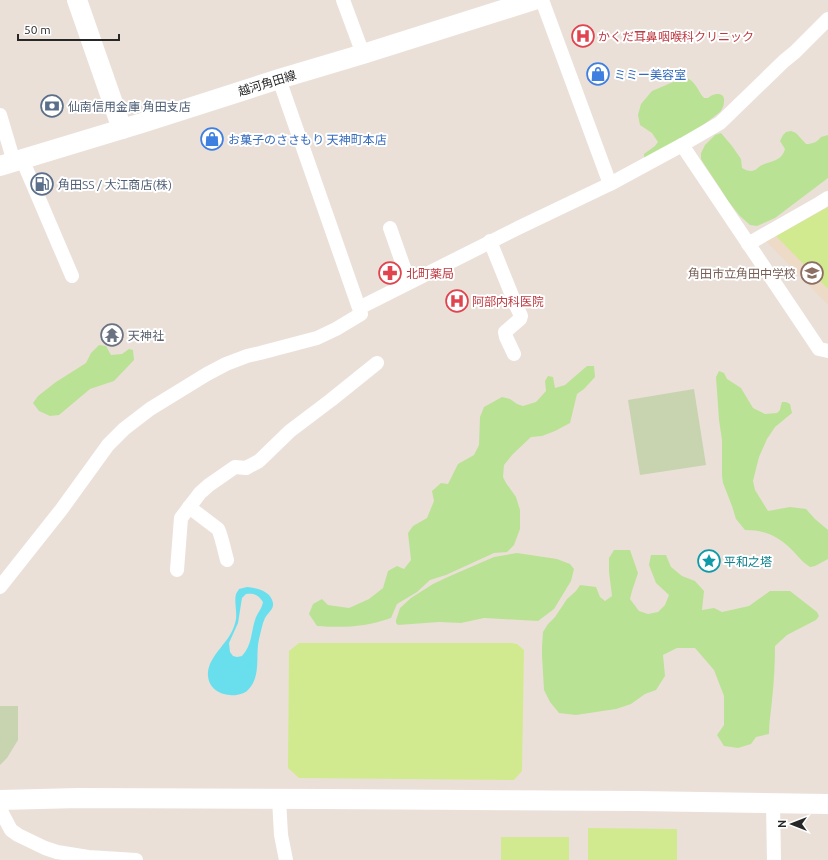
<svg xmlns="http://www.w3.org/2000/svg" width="828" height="860" viewBox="0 0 828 860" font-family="Ubuntu,'Noto Sans JP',sans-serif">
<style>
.education{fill:#eddbc7}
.green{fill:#bae294}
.cemetery{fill:#c7d4af}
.pitch{fill:#d1ea8f}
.water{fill:#69dfee;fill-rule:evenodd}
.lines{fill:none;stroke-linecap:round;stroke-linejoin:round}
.street{stroke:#fff;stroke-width:14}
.secondary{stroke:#fff;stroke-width:20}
.labels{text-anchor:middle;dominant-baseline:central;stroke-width:4;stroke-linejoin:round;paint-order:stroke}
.health-label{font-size:12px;fill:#be3a42;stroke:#fff;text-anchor:start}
.shop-label{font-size:12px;fill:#366cbe;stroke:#fff;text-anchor:start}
.street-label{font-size:12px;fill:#272727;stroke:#fff}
.service-label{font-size:12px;fill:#4e5e75;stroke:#fff;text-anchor:start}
.education-label{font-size:12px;fill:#785e54;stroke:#fff;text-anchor:end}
.worship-label{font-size:12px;fill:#5b616d;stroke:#fff;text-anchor:start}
.culture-label{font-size:12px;fill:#0d838f;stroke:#fff;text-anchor:start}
</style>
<rect width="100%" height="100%" fill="#eae0d8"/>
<path class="education" d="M 828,200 L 828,305 L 766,241 Z"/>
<g class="green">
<path d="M 682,76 C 688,78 692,80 696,86 C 699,90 700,94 704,98 L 708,98 C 714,92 726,92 724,102 C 724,106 722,109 720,112 L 676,146 L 644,160 L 644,154 L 655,146 L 658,142 L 652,133 L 640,125 L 638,115 L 641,104 L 652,91 L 673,82 L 677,77 Z"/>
<path d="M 791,131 L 796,133 L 806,144 C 813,144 817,142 821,137 L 828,135 L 828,178 L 775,218 L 757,226 L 750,225 L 740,216 L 728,201 L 720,188 L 704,164 L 701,159 L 701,153 L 705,145 L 715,135 L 721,133 L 732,146 L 741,159 L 742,168 C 745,170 748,171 751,171 C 756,171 758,167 762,165 C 771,161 782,161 785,149 L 780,141 L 783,135 L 786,132 Z"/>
<path d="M 99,345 L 106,346 L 111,355 L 122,354 L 129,349 L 133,350 L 134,360 L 114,381 L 90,389 L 59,415 L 50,416 L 39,411 L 33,403 L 38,396 L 56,382 L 86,363 L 91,353 Z"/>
<path d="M 587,366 L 594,366 L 595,377 L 584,389 L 577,394 L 570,423 L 555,431 L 542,436 L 531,437 L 513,454 L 504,465 L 503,477 L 506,483 L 516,497 L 520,510 L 520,529 L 514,545 L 507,552 L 494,553 L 446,575 L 430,580 L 417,592 L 397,604 L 391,618 C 365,627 344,628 317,626 L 309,614 L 313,604 L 322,599 L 328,605 L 349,608 L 369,599 L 383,588 L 388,571 L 397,566 L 404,569 L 411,560 L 408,533 L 413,526 L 427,518 L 434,501 L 432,491 L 441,483 L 448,484 L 458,464 L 474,455 L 479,445 L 480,417 L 484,407 L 502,397 L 510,399 L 517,404 L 523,406 L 536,402 L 546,391 L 545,381 L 548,376 L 553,377 L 555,388 L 565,385 Z"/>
<path d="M 719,371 L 724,373 L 727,379 L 741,388 L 753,408 L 765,414 L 777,413 L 780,410 L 781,405 L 782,402 L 786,402 L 790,404 L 792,413 L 775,427 L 767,439 L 759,457 L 753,481 L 755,490 L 768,511 L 790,507 L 806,509 L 815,519 L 828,530 L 828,559 L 815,566 L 810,567 C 802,562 798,556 791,549 C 777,536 765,530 745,530 L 736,519 L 732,506 L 723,483 L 722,476 L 722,440 L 719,420 L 716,377 Z"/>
<path d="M 614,550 L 630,550 L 638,573 L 632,591 L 630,599 L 639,611 L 648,614 L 658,612 L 665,605 L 669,595 L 656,583 L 649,565 L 651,555 L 666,555 L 671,567 L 682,576 L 695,581 L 704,591 L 702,610 L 714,608 L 722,612 L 749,606 L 770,591 L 790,591 L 817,612 L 819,616 L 816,620 L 787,635 L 775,646 C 775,664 774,682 772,700 C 771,712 769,722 769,734 L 756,737 L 751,744 L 738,748 L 724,746 L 717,735 L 724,725 L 724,696 L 714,670 L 695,648 L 677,648 L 663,655 L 665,676 L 656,690 L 645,694 L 631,704 L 616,709 L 576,715 L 559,713 L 550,702 L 544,690 L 542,656 L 542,646 L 543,632 L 548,624 L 555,617 L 567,599 L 576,591 L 580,585 L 596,587 L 600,597 L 605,601 L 612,596 L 609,572 L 609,558 Z"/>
<path d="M 517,553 L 557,559 L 570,564 L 574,569 L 571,581 L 554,609 L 538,621 L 484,618 L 461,623 L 439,622 L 398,625 L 396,623 L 396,620 L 400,608 L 411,598 L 433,584 L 450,576 L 494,557 Z"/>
</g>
<g class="cemetery">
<path d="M 694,389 L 706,465 L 640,475 L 628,400 Z"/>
<path d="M 0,706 L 18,706 L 18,740 L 7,758 L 0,765 Z"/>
</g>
<g class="pitch">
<path d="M 828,207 L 828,289 L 776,236 Z"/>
<path d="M 299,643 L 512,643 L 517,644 L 524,650 L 522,771 L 514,780 L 299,778 L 288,768 L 288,761 L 289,651 Z"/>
<path d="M 588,828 L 677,829 L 677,860 L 588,860 Z"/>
<rect x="501" y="837" width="68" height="23"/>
</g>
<path class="water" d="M 247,587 C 257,588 271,591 273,603 C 274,609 268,613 265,618 C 262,624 261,632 259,639 C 255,656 262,677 247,691 C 243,694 235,696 230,695 C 211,694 202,677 212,660 C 220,646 233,637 236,619 C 237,611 234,601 236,594 C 237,592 238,591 239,589 ZM 246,594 C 255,593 258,595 263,602 C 262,609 257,613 255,620 C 251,632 252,645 242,656 L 237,657 L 233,656 L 230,652 L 229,643 L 238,623 L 242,598 Z"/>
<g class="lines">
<g class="street">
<path d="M 343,0 L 363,54"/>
<path d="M 542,0 L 610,184"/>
<path d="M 279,79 L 359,308 L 520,227 L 610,184 L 682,145 L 720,123 L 784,61 L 795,52 L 828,19"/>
<path d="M 0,115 L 14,162"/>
<path d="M 682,145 L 819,349 L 828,351"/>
<path d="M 22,159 L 72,276"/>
<path d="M 390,228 L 409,282"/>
<path d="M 490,241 L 515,303 L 521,316 L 520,319 L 505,332 L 506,337 L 514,354"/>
<path d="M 748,244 L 820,203 L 828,198"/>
<path d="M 189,507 L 218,529 C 221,534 225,553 227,560"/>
<path d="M 177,570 L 181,518 L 200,493 L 209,485 L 235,467 L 246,468 L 259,461 L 290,431 L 331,400 L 377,363"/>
<path d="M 0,587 L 61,510 L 108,445 L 124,429 L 150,409 L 207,374 L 226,364 L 247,356 L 260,353 L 317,338 L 336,329 L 361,314"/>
<path d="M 279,799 L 281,835 L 286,860"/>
<path d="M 0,800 L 2,813 L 11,830 L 18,835 L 45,848 L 57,852 L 88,857 L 136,860"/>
<path d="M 773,803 L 774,860"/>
</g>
<g class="secondary">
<path d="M 77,0 L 122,129"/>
<path d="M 0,166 L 142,123 L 279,79 L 363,54 L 534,0"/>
<path d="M 0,800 L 79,798 L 324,799 L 638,801 L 828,804"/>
</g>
</g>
<defs>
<g id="hospital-ring" transform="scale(1.15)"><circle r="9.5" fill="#fff" stroke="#e0444e" stroke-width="1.5"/><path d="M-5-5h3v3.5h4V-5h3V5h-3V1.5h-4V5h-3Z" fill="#e0444e"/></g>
<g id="shop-ring" transform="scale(1.15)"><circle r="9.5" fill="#fff" stroke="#3f7fe0" stroke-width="1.5"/><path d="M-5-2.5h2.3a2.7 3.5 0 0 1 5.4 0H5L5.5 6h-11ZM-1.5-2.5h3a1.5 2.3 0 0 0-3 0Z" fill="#3f7fe0"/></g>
<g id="bank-ring" transform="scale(1.15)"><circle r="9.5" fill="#fff" stroke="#5c6f8a" stroke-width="1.5"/><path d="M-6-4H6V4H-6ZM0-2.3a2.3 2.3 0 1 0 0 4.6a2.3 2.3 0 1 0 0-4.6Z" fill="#5c6f8a"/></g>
<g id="fuel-ring" transform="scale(1.15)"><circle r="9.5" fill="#fff" stroke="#5c6f8a" stroke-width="1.5"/><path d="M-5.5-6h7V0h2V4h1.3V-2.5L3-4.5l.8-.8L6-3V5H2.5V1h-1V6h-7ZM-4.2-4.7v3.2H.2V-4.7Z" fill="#5c6f8a"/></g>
<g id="pharmacy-ring" transform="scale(1.15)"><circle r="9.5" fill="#fff" stroke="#e0444e" stroke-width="1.5"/><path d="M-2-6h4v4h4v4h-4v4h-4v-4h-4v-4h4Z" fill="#e0444e"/></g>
<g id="school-ring" transform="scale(1.15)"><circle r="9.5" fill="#fff" stroke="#8d6e63" stroke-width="1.5"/><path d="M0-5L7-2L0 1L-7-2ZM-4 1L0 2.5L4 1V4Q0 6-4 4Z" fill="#8d6e63"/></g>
<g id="temple-ring" transform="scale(1.15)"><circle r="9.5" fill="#fff" stroke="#6b7280" stroke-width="1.5"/><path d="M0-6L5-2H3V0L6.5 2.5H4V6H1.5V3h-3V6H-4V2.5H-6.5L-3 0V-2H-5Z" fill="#6b7280"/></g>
<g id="sight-ring" transform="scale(1.15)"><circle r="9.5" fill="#fff" stroke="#0f9aa8" stroke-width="1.5"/><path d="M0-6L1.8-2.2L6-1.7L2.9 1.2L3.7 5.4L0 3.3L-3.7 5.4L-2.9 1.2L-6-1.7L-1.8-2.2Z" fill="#0f9aa8"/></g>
</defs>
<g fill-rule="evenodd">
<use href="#hospital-ring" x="583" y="36"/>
<use href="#shop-ring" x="598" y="74"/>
<use href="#bank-ring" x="52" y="106"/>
<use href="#shop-ring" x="212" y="139"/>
<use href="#fuel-ring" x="42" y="184"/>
<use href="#pharmacy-ring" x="390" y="273"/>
<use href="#school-ring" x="812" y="273"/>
<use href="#hospital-ring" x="457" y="301"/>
<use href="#temple-ring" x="112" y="335"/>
<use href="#sight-ring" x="709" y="561"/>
</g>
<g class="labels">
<g class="health-label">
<text x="598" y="36">かくだ耳鼻咽喉科クリニック</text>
<text x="406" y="273">北町薬局</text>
<text x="472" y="301">阿部内科医院</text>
</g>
<g class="shop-label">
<text x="614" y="74">ミミー美容室</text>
<text x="228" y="139">お菓子のささもり 天神町本店</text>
</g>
<g class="street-label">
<text transform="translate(267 83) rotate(-17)">越河角田線</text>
</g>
<g class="service-label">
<text x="68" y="106">仙南信用金庫 角田支店</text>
<text x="58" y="184">角田SS / 大江商店(株)</text>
</g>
<g class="education-label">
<text x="796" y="273">角田市立角田中学校</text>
</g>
<g class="worship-label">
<text x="128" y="335">天神社</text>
</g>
<g class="culture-label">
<text x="724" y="561">平和之塔</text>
</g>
</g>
<g transform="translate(792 824) rotate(270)" stroke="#ffffff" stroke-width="3" paint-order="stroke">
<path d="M0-3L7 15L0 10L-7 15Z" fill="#272727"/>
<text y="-6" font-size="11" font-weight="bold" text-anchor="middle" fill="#272727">N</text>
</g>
<path d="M18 34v6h101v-6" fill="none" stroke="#272727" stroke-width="2"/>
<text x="24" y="34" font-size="12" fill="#272727" stroke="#ffffff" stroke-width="3" paint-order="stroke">50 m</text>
</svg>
